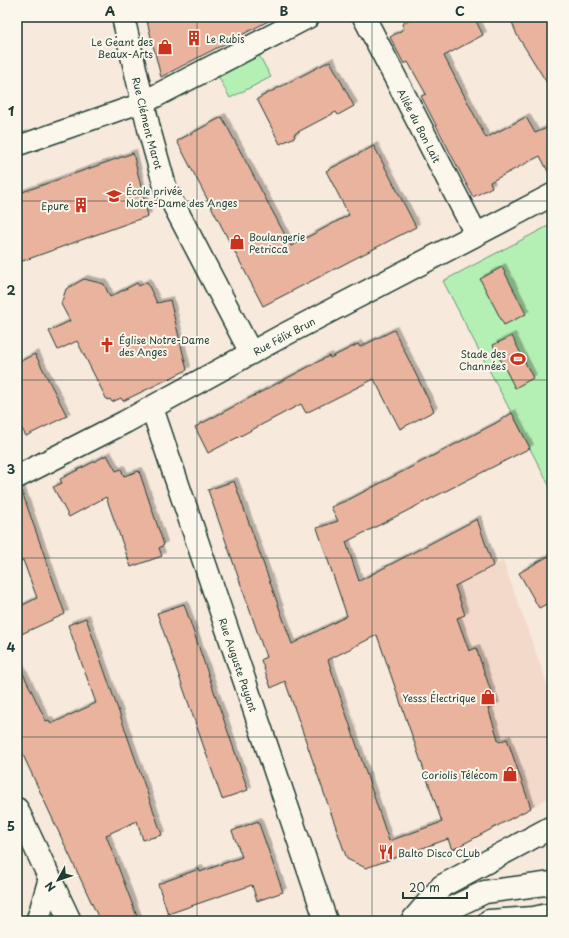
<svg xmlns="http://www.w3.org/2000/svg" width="569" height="938" viewBox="0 0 569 938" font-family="'Playpen Sans',sans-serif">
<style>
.built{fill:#f3d9c9}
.green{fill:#b4efb4;stroke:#6a9674}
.building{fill:#e9b39e;stroke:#1f3d34;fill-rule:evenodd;filter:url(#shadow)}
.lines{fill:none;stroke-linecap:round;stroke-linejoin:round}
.pedestrian-casing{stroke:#1f3d34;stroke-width:22}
.minor-casing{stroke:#1f3d34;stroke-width:25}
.tertiary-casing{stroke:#1f3d34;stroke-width:25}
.pedestrian{stroke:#fbf7ec;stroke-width:19}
.minor{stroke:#fbf7ec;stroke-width:22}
.tertiary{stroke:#fbf7ec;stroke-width:22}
.grid{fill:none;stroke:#1f3d34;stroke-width:1;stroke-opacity:0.55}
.labels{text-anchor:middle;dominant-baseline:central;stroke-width:4;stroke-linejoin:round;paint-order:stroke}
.poi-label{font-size:10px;fill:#1f3d34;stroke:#fbf7ec;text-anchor:start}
.street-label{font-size:10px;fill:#1f3d34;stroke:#fbf7ec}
.neatline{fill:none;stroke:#1f3d34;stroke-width:1.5}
.grid-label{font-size:13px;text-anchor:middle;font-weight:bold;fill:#1f3d34}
</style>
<defs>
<filter id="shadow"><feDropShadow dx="3.5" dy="-3.5" stdDeviation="0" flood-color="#0004"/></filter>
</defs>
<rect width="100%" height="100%" fill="#f7e9dc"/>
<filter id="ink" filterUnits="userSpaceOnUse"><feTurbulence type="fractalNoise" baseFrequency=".025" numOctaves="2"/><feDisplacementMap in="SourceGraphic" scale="8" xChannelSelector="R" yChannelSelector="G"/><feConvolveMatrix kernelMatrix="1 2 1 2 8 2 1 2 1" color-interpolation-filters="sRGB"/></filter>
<g filter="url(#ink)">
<path class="built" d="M 503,561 L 552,698 L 552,796 L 452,850 L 373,626 Z"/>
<g class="green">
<path d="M 259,55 L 271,77 L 230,98 L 218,76 Z"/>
<path d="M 552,224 L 552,491 L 443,281 Z"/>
</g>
<g class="building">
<path d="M 146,17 L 276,17 L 161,77 Z"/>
<path d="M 415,17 L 474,17 L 483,35 L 444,56 L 486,138 L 526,117 L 535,133 L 552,126 L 552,179 L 540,156 L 490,182 L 492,187 L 473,197 L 421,96 L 426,94 L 408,62 L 404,64 L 390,37 L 404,29 L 402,24 Z"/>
<path d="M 510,17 L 552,17 L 552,91 L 517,35 Z"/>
<path d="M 330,61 L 354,106 L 338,115 L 336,112 L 294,134 L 295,137 L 280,144 L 257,99 Z"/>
<path d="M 222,117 L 291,246 L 349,215 L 326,171 L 374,146 L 416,227 L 263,306 L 177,141 Z"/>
<path d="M 133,153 L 148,216 L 17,263 L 17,194 Z"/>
<path d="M 502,267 L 526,314 L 504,325 L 480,279 Z"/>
<path d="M 84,279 L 104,284 L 110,297 L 137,283 L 139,286 L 147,282 L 157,303 L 170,300 L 187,370 L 123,401 L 121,398 L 112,402 L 110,399 L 107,400 L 77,341 L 58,350 L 49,331 L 70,321 L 61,304 L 66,289 Z"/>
<path d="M 394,330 L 434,411 L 400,429 L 374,379 L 306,413 L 301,404 L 208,453 L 195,427 L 329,356 L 330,358 L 358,344 L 360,347 Z"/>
<path d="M 512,336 L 533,378 L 515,388 L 493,345 Z"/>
<path d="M 35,354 L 67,416 L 26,436 L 17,420 L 17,363 Z"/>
<path d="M 512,413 L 530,448 L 346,542 L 359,581 L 477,519 L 493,566 L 455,586 L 465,615 L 457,618 L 469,651 L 476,648 L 496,706 L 488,708 L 499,742 L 507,739 L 531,808 L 452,850 L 448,839 L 366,868 L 347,859 L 285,681 L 271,688 L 261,660 L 266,657 L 208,490 L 234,481 L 292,644 L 347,616 L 317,528 L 338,521 L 331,507 L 350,499 L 496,423 ZM 377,635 L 442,822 L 389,841 L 328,660 Z"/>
<path d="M 107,455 L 116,471 L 121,469 L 124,476 L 139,471 L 164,545 L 159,548 L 162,556 L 131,567 L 106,497 L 69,517 L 53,487 L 62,483 L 60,479 Z"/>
<path d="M 17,489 L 21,489 L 65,614 L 17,636 L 17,608 L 37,598 L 23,560 L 17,563 Z"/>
<path d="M 552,554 L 552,601 L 539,608 L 519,573 Z"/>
<path d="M 184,604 L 248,790 L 222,799 L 157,613 Z"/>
<path d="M 86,618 L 162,835 L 143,840 L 137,821 L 106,835 L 138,919 L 100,921 L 17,742 L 17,661 L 46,721 L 49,720 L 51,724 L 96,703 L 68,625 Z"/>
<path d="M 258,821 L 283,892 L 257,901 L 252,885 L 168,914 L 158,884 L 199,869 L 200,872 L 242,857 L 232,831 Z"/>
</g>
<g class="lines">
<g class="pedestrian-casing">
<path id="pedestrian" d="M 17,146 L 144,102"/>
</g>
<g class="minor-casing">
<g id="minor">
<path id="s1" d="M 123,17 L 150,133 L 166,190 L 251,353"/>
<path id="s2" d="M 364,17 L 476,234"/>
<path d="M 144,102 L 308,17"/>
<path id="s3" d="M 152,408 L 326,921"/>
<path id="s4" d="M 17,477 L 125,422 L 282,336 L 552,195"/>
<path d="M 17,809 L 70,921"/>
<path d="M 412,921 L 442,886 L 552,827"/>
</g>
</g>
<g class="tertiary-casing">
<g id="tertiary">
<path d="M 37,921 L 40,913 L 50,878"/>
<path d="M 424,921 L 485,892 L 552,883"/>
<path d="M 489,921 L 534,918 L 552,914"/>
</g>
</g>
<use href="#pedestrian" class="pedestrian"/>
<use href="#minor" class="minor"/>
<use href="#tertiary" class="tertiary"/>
</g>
</g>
<path class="grid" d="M 197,17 L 197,921M 372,17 L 372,921M 17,201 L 552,201M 17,380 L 552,380M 17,558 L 552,558M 17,737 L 552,737"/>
<defs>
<g id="building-bare" transform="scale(1.2)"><path d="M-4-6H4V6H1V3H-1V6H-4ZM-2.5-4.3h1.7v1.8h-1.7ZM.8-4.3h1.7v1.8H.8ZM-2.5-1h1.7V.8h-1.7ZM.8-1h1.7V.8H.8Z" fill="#c8321e" stroke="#fbf7ec" stroke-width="2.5" paint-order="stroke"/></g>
<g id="shop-bare" transform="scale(1.2)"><path d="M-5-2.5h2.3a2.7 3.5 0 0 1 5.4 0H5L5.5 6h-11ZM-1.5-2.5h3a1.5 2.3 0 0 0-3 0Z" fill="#c8321e" stroke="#fbf7ec" stroke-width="2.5" paint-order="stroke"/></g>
<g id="school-bare" transform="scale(1.2)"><path d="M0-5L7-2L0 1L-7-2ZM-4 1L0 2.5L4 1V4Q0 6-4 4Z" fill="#c8321e" stroke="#fbf7ec" stroke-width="2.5" paint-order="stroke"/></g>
<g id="church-bare" transform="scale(1.2)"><path d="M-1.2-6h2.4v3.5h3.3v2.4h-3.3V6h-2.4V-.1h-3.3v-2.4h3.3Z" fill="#c8321e" stroke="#fbf7ec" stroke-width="2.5" paint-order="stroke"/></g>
<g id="stadium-bare" transform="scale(1.2)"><path d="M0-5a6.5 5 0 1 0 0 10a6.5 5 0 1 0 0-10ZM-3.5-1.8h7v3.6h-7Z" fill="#c8321e" stroke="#fbf7ec" stroke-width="2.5" paint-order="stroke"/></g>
<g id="restaurant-bare" transform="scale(1.2)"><path d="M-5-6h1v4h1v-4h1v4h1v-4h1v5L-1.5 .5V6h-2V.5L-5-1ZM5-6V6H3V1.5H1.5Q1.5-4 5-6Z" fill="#c8321e" stroke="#fbf7ec" stroke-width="2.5" paint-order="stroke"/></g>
</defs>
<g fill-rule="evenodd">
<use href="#building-bare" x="194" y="38"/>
<use href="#shop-bare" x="165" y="47"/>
<use href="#school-bare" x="114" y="196"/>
<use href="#building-bare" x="81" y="205"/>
<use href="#shop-bare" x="237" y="242"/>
<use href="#church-bare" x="107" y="345"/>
<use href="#stadium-bare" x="518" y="359"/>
<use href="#shop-bare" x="488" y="697"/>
<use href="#shop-bare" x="510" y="774"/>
<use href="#restaurant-bare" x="386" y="852"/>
</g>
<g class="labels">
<g class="poi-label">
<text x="206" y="38">Le Rubis</text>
<text x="153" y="41" text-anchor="end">Le Géant des<tspan x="153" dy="12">Beaux-Arts</tspan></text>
<text x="126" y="190">École privée<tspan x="126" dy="12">Notre-Dame des Anges</tspan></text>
<text x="69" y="205" text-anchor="end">Epure</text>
<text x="249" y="236">Boulangerie<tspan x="249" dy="12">Petricca</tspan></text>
<text x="119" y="339">Église Notre-Dame<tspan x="119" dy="12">des Anges</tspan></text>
<text x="506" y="353" text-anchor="end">Stade des<tspan x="506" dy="12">Channées</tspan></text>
<text x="476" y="697" text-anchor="end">Yesss Électrique</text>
<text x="498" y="774" text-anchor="end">Coriolis Télécom</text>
<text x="398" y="852">Balto Disco CLub</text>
</g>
<g class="street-label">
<text stroke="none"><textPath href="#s1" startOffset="109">Rue Clément Marot</textPath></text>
<text stroke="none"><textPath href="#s2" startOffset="122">Allée du Bon Lait</textPath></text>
<text stroke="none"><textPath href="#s4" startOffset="302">Rue Félix Brun</textPath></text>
<text stroke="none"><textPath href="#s3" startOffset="271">Rue Auguste Payant</textPath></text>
</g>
</g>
<rect width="569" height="938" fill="none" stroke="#fbf7ec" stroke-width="44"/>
<g transform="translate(58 880) rotate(230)" stroke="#fbf7ec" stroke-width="3" paint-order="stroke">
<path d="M0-3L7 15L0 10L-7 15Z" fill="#1f3d34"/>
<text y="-6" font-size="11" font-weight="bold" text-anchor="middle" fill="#1f3d34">N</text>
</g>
<path d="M403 892v6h64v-6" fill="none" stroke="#1f3d34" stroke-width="2"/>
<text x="409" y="892" font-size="12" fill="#1f3d34" stroke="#fbf7ec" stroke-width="3" paint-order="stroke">20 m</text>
<rect x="22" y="22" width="525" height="894" class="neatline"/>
<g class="grid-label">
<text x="110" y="16">A</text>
<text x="284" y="16">B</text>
<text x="460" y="16">C</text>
<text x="11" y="116">1</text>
<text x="11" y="295">2</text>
<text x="11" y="474">3</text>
<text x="11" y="652">4</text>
<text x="11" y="831">5</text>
</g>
</svg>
